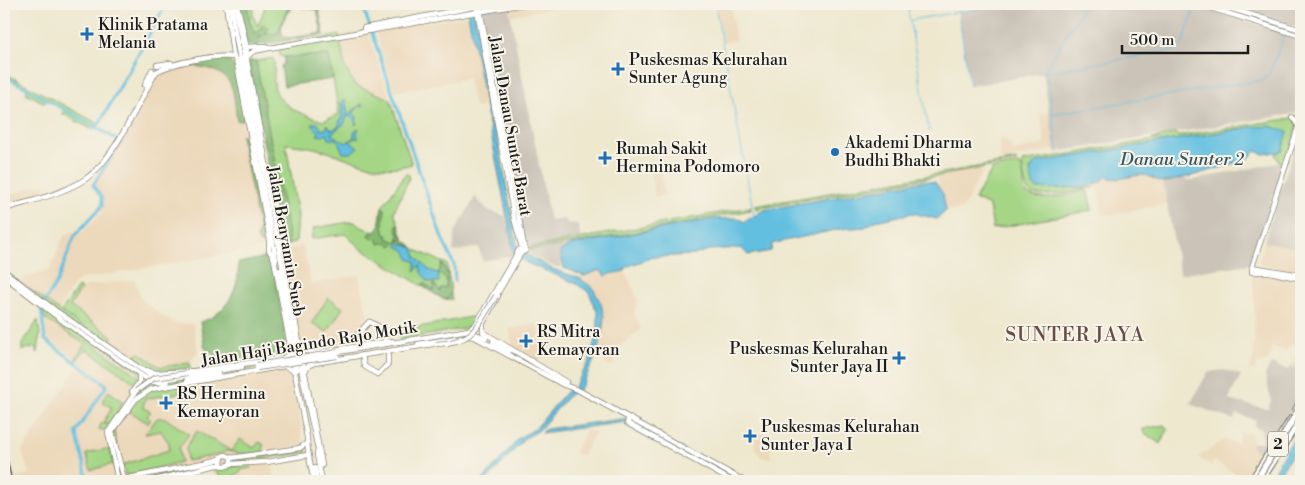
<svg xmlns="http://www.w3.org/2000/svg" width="1305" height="485" viewBox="0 0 1305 485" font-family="'Libre Bodoni',serif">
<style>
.built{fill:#ecd8ba}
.industrial{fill:#cbc3b8}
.green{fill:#a4d685;stroke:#607950}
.forest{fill:#83b772;stroke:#506a47;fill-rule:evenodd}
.water{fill:#62bfe0;stroke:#3f6e7e}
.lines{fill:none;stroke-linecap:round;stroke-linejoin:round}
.stream{stroke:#62bfe0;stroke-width:1}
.canal{stroke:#62bfe0;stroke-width:2.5}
.river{stroke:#62bfe0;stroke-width:3}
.major-casing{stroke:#858276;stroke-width:6}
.highway-casing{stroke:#858276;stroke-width:8}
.major{stroke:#fff;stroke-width:4.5}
.highway{stroke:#fff;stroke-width:5.5}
.rail{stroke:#1c1c1c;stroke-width:1}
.major-bridge-casing{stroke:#858276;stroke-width:6;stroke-linecap:butt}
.highway-bridge-casing{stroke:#858276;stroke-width:8;stroke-linecap:butt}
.major-bridge{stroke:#fff;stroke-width:4.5}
.highway-bridge{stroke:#fff;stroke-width:5.5}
.poi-dot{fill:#1f6fb2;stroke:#f7f3e8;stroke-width:2}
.labels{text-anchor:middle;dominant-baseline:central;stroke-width:4;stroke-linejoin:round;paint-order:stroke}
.shield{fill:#f7f3e8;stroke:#5e5c59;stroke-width:1}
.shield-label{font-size:15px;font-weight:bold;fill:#1c1c1c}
.poi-label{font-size:16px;fill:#1c1c1c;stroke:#f7f3e8;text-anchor:start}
.street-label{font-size:16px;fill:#1c1c1c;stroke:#f7f3e8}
.water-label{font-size:18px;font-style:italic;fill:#345561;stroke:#f7f3e8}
.quarter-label{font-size:19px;letter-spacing:1px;fill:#664e47;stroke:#f7f3e8}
</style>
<rect width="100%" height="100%" fill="#f7f3e8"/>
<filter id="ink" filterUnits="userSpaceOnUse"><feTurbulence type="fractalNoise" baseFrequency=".02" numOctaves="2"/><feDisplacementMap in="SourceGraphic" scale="10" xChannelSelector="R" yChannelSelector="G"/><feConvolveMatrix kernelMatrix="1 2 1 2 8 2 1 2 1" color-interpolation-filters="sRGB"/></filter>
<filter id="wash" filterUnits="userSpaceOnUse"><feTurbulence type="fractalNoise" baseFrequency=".0096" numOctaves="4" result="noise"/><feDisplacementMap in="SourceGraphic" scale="20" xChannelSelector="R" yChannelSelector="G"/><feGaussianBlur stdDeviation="1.12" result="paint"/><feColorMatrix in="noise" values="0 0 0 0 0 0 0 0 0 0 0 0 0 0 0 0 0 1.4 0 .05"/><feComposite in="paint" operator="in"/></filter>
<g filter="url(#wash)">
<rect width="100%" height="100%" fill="#eee8cf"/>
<g class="built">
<path d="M 508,4 L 573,4 L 510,16 Z"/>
<path d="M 716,4 L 730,4 L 736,40 L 723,42 Z"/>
<path d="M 467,16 L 484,102 L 480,108 L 474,106 L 468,78 L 395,92 L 375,30 Z"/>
<path d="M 367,31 L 390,99 L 355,85 L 345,67 L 339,35 Z"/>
<path d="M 227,56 L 236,60 L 268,244 L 263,248 L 81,279 L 73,285 L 54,320 L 161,387 L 288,366 L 295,375 L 303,445 L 269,452 L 275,481 L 221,481 L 207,469 L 161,481 L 24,481 L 13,478 L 29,474 L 22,451 L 81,362 L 46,339 L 44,313 L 17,291 L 22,278 L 50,269 L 64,236 L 72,232 L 82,233 L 102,213 L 100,208 L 102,198 L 94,185 L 121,142 L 125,127 L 156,71 L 170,65 Z"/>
<path d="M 1050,113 L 1055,150 L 1001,160 L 999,146 L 1002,139 L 1011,144 L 1012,151 L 1045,144 L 1040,114 Z"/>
<path d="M 659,162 L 665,196 L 655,197 L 649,164 Z"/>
<path d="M 984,168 L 963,209 L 946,211 L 943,194 L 940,191 L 937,176 Z"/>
<path d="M 1142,175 L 1151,176 L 1163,182 L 1167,204 L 1109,215 L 1102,214 L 1097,184 L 1102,182 L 1106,177 L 1114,180 Z"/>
<path d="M 44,183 L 48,195 L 4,210 L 4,196 Z"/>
<path d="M 1264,242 L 1301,249 L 1301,272 L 1258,264 Z"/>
<path d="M 303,245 L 311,284 L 359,275 L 369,322 L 358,336 L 346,340 L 347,345 L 357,343 L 359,346 L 314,353 L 301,348 L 284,251 Z"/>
<path d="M 600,270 L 609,274 L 625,271 L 638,299 L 634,313 L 641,329 L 615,350 L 619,354 L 611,367 L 596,356 L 603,328 L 601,304 L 593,288 L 579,278 Z"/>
<path d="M 1256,273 L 1301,281 L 1301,369 L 1291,366 L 1299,347 L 1290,344 L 1287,350 L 1272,347 L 1268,362 L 1257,363 L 1255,370 L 1249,370 L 1253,359 L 1255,318 L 1252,276 Z"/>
<path d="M 135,280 L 141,298 L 160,315 L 175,323 L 193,324 L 198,351 L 190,363 L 148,372 L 64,314 L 82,289 L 86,286 Z"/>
<path d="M 538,324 L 542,357 L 536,364 L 513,348 L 509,329 Z"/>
<path d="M 586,430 L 596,432 L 582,456 L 574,452 Z"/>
<path d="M 1240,432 L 1251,433 L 1253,448 L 1265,456 L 1248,481 L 1214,461 L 1211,466 L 1198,457 L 1224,440 L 1238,443 Z"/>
<path d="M 754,433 L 769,433 L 771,458 L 762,458 L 755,448 Z"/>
</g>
<g class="industrial">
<path d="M 480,4 L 508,4 L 550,221 L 565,219 L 567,223 L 578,224 L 582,244 L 571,245 L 561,263 L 562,267 L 554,267 L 530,255 L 526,246 Z"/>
<path d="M 994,4 L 1191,4 L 1301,38 L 1300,110 L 1298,113 L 1055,152 L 1043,73 L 970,86 L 958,12 L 988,7 Z"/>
<path d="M 1219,4 L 1301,4 L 1301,29 Z"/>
<path d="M 1301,127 L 1301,249 L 1264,242 Z"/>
<path d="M 1287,161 L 1283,167 L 1251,264 L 1180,274 L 1163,182 L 1181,179 L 1193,180 Z"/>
<path d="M 475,197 L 488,210 L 505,216 L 515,255 L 482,261 L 479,247 L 453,252 L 455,232 Z"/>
<path d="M 1271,364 L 1289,370 L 1291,366 L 1301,369 L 1301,396 L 1265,456 L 1253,449 L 1251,443 L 1262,442 L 1262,430 L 1254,426 L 1256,420 L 1236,414 L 1234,420 L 1190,404 L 1208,372 L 1224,370 L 1241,375 L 1228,400 L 1268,409 L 1271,400 L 1265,375 Z"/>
</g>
<g class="green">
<path d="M 247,4 L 253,4 L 253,16 L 258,26 L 266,4 L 316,4 L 313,7 L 297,4 L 288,7 L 278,34 L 268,33 L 257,38 L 250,23 Z"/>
<path d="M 339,35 L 345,67 L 355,85 L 390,99 L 412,164 C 377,175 351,158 318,149 C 308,146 297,146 286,144 L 298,216 L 296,241 L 289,245 L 256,61 L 273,58 C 276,67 272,79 275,89 C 282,109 306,115 323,121 L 339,114 L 329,55 L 284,57 L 280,56 L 279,51 L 281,46 Z"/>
<path d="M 4,73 L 97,123 L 93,130 L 63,114 L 64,110 L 47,100 L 45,103 L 26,93 L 27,89 L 5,77 L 4,78 Z"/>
<path d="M 1299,117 L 1287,161 L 1279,162 L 1275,154 L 1284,149 L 1252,127 L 1039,162 L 1058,188 L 1095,187 C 1083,189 1037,201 1029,192 C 1024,187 1023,169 1022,162 L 1159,139 L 1152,139 L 1176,133 L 1177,136 Z"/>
<path d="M 1016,160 L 1016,162 L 756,209 L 755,206 Z"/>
<path d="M 1018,164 L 1022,167 L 1025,192 C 1040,205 1070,193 1087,190 L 1092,210 L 993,229 L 989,206 L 975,199 L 992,169 Z"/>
<path d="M 406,173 L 410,176 L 394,212 L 404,240 L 416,250 L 447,264 L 452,300 L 443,299 L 360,248 L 345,234 L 311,239 L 314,228 L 350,222 L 355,222 L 359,226 L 374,232 L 379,227 L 382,207 Z"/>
<path d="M 751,207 L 750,210 C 677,225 603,239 529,250 L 528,248 Z"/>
<path d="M 4,271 L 153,378 L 290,353 L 292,360 L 257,368 L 191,379 L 193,390 L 145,399 L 143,407 L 151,412 L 147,416 L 151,420 L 148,423 L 127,410 L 114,429 L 122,477 L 133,480 L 218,461 L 218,464 L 142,481 L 114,481 L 117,479 L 107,437 L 139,388 L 150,383 L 161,387 L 173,384 L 153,382 L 4,276 Z"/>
<path d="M 78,287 L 81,289 L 70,306 L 113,337 L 103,341 L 61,312 Z"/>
<path d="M 328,298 L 343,308 L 327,332 L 312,323 Z"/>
<path d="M 43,309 L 139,376 L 138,385 L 86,349 L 75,362 L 74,361 L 85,344 L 45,319 Z"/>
<path d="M 470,317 L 478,320 L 473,327 L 400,340 L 399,331 Z"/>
<path d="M 38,320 L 40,334 L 38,353 L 36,352 L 36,348 L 32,347 L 31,350 L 29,348 L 22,351 L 22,344 Z"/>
<path d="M 140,353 L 160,367 L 190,363 L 190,368 C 173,370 141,376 132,356 Z"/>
<path d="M 109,391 L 123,402 L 107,430 L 99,430 L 101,423 L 106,425 L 107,423 L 104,421 L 112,408 L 102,401 Z"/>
<path d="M 157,418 L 165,418 L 189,434 L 179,448 L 181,462 L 126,476 L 122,465 L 169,450 L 169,443 L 161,431 L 145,434 Z"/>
<path d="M 1164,425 L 1168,430 L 1160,444 L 1143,432 L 1143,429 Z"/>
<path d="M 197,431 L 231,451 L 240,439 L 254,448 L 259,442 L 263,444 L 263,453 L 240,454 L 227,451 L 217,455 L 187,461 L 186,447 Z"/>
<path d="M 106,449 L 110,451 L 113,464 L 91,470 L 86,454 Z"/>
<path d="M 306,449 L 307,453 L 231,462 L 232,459 Z"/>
<path d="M 250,463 L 251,468 L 241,470 L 240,473 L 232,477 L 232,481 L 224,481 L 214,469 L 223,469 Z"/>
</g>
<g class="forest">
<path d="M 238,4 L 247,4 L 250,23 L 257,38 L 262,36 L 256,34 L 263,25 L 269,28 L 265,34 L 278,33 L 288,7 L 297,4 L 313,7 L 314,4 L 328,4 L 318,6 L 324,35 L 251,46 L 247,44 ZM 294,6 L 317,10 L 322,33 L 291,38 L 284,37 C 277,25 286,14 294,6 Z"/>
<path d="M 329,55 L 333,79 L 284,86 L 281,66 L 284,63 L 284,57 Z"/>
<path d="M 225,57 L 238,70 L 246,118 L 240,121 L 237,120 C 233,95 237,77 209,69 C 204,67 198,67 193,66 L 195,62 Z"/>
<path d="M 248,61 L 256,61 L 287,228 L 289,245 L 283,245 Z"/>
<path d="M 243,135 L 246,136 L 248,145 L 252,149 L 268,238 L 267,244 L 259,242 L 257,237 L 259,228 L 241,136 Z"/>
<path d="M 382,207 L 385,209 L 383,226 L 385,235 L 388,235 L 387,238 L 396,242 L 399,235 L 396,227 L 398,223 L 402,238 L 412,246 L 404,244 L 399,238 L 397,239 L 400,241 L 391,246 L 388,242 L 379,244 L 377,238 L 370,237 L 369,234 C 383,230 380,218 382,207 Z"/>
<path d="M 267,257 L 272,260 L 289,355 L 220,367 L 218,359 L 205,348 L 200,322 C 225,316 241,288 238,263 Z"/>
<path d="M 442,263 C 448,271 454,292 448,299 L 443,299 L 422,285 L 424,283 L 434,290 L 435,288 L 432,284 L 435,284 L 440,292 L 441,288 L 446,288 L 446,278 L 438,274 Z"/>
</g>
<g class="water">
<path d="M 466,4 L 473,4 L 518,250 L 552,269 L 579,278 L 593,288 L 601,304 L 604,316 L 603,328 L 596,356 L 580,389 L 570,394 L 538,431 L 525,438 L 486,481 L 482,481 L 520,437 L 535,429 L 566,392 L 573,389 L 589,362 L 598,329 L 598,314 L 589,292 L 575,283 L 527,263 L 514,253 Z"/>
<path d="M 345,99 L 348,115 L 362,104 L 364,106 L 359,106 L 353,113 L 357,117 L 356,125 L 353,118 L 347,116 L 344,124 L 331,134 L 346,143 L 354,137 L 354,131 L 359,128 L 357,133 L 358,139 L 355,138 L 349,141 L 358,147 L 351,153 L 343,153 L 337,139 L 329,139 L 327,134 L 322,136 L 317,135 L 319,132 L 313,126 L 313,123 L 318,123 L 321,130 L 326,129 L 328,124 L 331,130 L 338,127 L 342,115 L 341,103 Z"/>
<path d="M 1270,126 L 1288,132 L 1282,151 L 1264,154 L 1255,151 C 1253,153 1252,155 1250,157 C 1243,162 1176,181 1165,182 C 1158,183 1151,175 1143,175 C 1130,175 1119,182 1106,177 C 1096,190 1054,188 1038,189 L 1033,185 L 1030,170 L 1034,164 L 1039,162 L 1252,127 Z"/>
<path d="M 924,181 L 935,182 L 943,194 L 946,211 L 937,219 L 913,213 L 875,221 L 865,227 L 840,229 L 775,243 L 772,244 L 771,251 L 748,255 L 741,248 L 709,250 L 694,255 L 653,257 L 626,267 L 625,271 L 609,274 L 606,277 L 600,270 L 584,276 L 564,268 L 560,251 L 571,245 L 714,219 L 738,218 L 744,222 L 764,210 Z"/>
<path d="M 399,243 L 413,248 L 416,257 L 429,270 L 438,273 L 439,282 L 428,282 L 421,272 L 420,265 L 415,271 L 416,262 L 409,259 L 405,250 L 397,246 Z"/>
<path d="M 622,419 L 629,420 L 741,481 L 735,481 L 627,422 L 541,433 L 546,429 Z"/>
<path d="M 1301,426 C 1301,446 1285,464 1275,481 L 1268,481 Z"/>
</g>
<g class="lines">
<g class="stream">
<path d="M 715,4 L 754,216"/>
<path d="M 907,4 L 929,131"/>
<path d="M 958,12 L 970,86"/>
<path d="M 911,20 L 988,7 L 994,4"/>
<path d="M 1044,72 L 1085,4"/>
<path d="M 1040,73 L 1176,50 L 1182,45 L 1196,4"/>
<path d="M 1046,73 L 1058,152"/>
<path d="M 1052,114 L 1262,80 L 1270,73 L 1285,32"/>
</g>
<path class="canal" d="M 4,76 L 97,128"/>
<g class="river">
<path d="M 362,4 L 442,238 L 454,265 L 455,281"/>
<path d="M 1207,5 L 1301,33"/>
<path d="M 480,9 L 507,4"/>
<path d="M 116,139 L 97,128 L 166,4"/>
<path d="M 88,481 L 76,432 L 107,385 L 45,340 L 41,308 L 57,282 L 75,235 L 102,206 L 102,198 L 93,185 L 121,142"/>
</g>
</g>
</g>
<g filter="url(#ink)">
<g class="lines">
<g class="major-casing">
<g id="major">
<path d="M 226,4 L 233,54 L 237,64 L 269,235 L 269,250 L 274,259 L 307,438 C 307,453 311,466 314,481"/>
<path d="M 230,4 L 276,260"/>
<path d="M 234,4 L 244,50 L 244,61 L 308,405 L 318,449 L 317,455 L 322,481"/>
<path d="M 237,4 C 240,19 249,48 247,61 L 322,465"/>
<path d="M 476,4 L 514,218 L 523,252"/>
<path d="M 479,4 L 525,251 L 521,253 L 496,296"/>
<path d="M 1198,4 L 1301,36"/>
<path d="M 1216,4 L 1301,30"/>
<path d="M 364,28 L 489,4"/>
<path d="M 247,47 L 266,46"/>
<path d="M 249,55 L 254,51 L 275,47 L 524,4"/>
<path d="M 157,65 L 171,63"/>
<path d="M 156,72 C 174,62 213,55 234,57"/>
<path d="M 145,85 L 152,70"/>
<path d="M 1292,117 L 1298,125"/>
<path d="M 1301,119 L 1252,267 L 1252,272 L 1270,272 L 1301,279"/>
<path d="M 1299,121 L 1301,110"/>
<path d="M 4,209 C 30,201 60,195 84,180 C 114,161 138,103 156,72"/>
<path d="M 1252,267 L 1301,275"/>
<path d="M 279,270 L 297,370"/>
<path d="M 4,271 L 55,310 L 154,378 L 161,380 L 199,374"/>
<path d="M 4,276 L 64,322 L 144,377 L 153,382 L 167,383"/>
<path d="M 498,296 L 483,323 L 483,332 L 566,382"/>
<path d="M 370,322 L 383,329 L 386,342"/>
<path d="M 470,332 L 486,338"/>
<path d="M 493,342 L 509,352"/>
<path d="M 418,344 L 469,336 L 475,337 L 564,385 L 578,390 L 744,481"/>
<path d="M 359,346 L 358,334 L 369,322"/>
<path d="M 302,349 L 314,353 L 392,341"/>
<path d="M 338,352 L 469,330 L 476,324 L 519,250 L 522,249"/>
<path d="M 362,355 L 364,366 L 377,374"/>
<path d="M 145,370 L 156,373 L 195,371"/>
<path d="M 195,371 L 283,358 L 290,353"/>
<path d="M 305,371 L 308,366 L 314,363 L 433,344"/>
<path d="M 379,373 L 388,364 L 388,351"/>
<path d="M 196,374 L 242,367"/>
<path d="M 187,380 L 219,374"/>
<path d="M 132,392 L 139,382 L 139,376"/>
<path d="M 629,419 L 627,423 L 732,481"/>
<path d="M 231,458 L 300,448 L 307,443"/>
<path d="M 203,463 L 124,479 L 112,432 L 136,399 L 152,389 L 285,366 L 294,371"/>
<path d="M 201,464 L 220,459"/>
<path d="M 230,464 L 267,462 L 308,455"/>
<path d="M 315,468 L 317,481"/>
<path d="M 114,481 L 117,476 L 108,432 L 136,391"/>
<path d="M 142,481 L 153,479"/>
<path d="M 150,481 L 217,465 L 228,466 L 231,462 L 231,457 L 226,455 L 222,456 L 221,464"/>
</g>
</g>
<g class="highway-casing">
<g id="highway">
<path d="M 1296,410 L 1301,400"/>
<path d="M 1251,481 L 1291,419"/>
<path d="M 1261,481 L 1301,418"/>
</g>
</g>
<use href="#major" class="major"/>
<use href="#highway" class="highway"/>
<path class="rail" d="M 4,445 L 12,481"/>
<g class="major-bridge-casing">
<g id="major-bridge">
<path d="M 436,344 C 476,342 476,327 496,296"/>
<path d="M 257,365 L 338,352"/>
<path d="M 257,368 L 337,356"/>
<path d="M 136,391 L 154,378 L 188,373"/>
</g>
</g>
<g class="highway-bridge-casing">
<path id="highway-bridge" d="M 1256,481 L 1301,406"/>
</g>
<use href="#major-bridge" class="major-bridge"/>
<use href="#highway-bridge" class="highway-bridge"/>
</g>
</g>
<g class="poi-dot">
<path d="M84.5 26.5h5v5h5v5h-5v5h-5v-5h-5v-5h5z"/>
<path d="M615.5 61.5h5v5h5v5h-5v5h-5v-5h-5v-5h5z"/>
<circle cx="835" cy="152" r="5"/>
<path d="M602.5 150.5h5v5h5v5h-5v5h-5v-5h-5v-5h5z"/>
<path d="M523.5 333.5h5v5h5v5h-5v5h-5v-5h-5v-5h5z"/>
<path d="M896.5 350.5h5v5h5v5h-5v5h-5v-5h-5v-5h5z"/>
<path d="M163.5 395.5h5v5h5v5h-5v5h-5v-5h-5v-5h5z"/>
<path d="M747.5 428.5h5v5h5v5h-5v5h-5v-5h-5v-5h5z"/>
</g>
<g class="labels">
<rect class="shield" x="1268" y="431.5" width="20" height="25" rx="4"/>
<g class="shield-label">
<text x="1278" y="444">2</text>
</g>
<g class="poi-label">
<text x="98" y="25">Klinik Pratama<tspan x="98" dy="18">Melania</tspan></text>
<text x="629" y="60">Puskesmas Kelurahan<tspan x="629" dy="18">Sunter Agung</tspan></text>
<text x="845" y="143">Akademi Dharma<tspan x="845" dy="18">Budhi Bhakti</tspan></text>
<text x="616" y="149">Rumah Sakit<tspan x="616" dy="18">Hermina Podomoro</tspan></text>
<text x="537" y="332">RS Mitra<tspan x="537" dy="18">Kemayoran</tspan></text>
<text x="888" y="349" text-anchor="end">Puskesmas Kelurahan<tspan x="888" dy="18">Sunter Jaya II</tspan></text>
<text x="177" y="394">RS Hermina<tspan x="177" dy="18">Kemayoran</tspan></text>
<text x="761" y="427">Puskesmas Kelurahan<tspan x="761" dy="18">Sunter Jaya I</tspan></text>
</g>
<g class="street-label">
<text transform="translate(510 126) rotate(80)">Jalan Danau Sunter Barat</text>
<text transform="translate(286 241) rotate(80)">Jalan Benyamin Sueb</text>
<text transform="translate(309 344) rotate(-9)">Jalan Haji Bagindo Rajo Motik</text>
</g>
<g class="water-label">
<text x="1182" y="159">Danau Sunter 2</text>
</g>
<g class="quarter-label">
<text x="1075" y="335">SUNTER JAYA</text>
</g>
</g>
<rect width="1305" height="485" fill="none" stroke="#f7f3e8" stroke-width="20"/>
<path d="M1122 45v8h126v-8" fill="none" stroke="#1c1c1c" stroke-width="2.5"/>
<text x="1130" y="45" font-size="15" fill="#1c1c1c" stroke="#f7f3e8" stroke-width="4" paint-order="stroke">500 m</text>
</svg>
